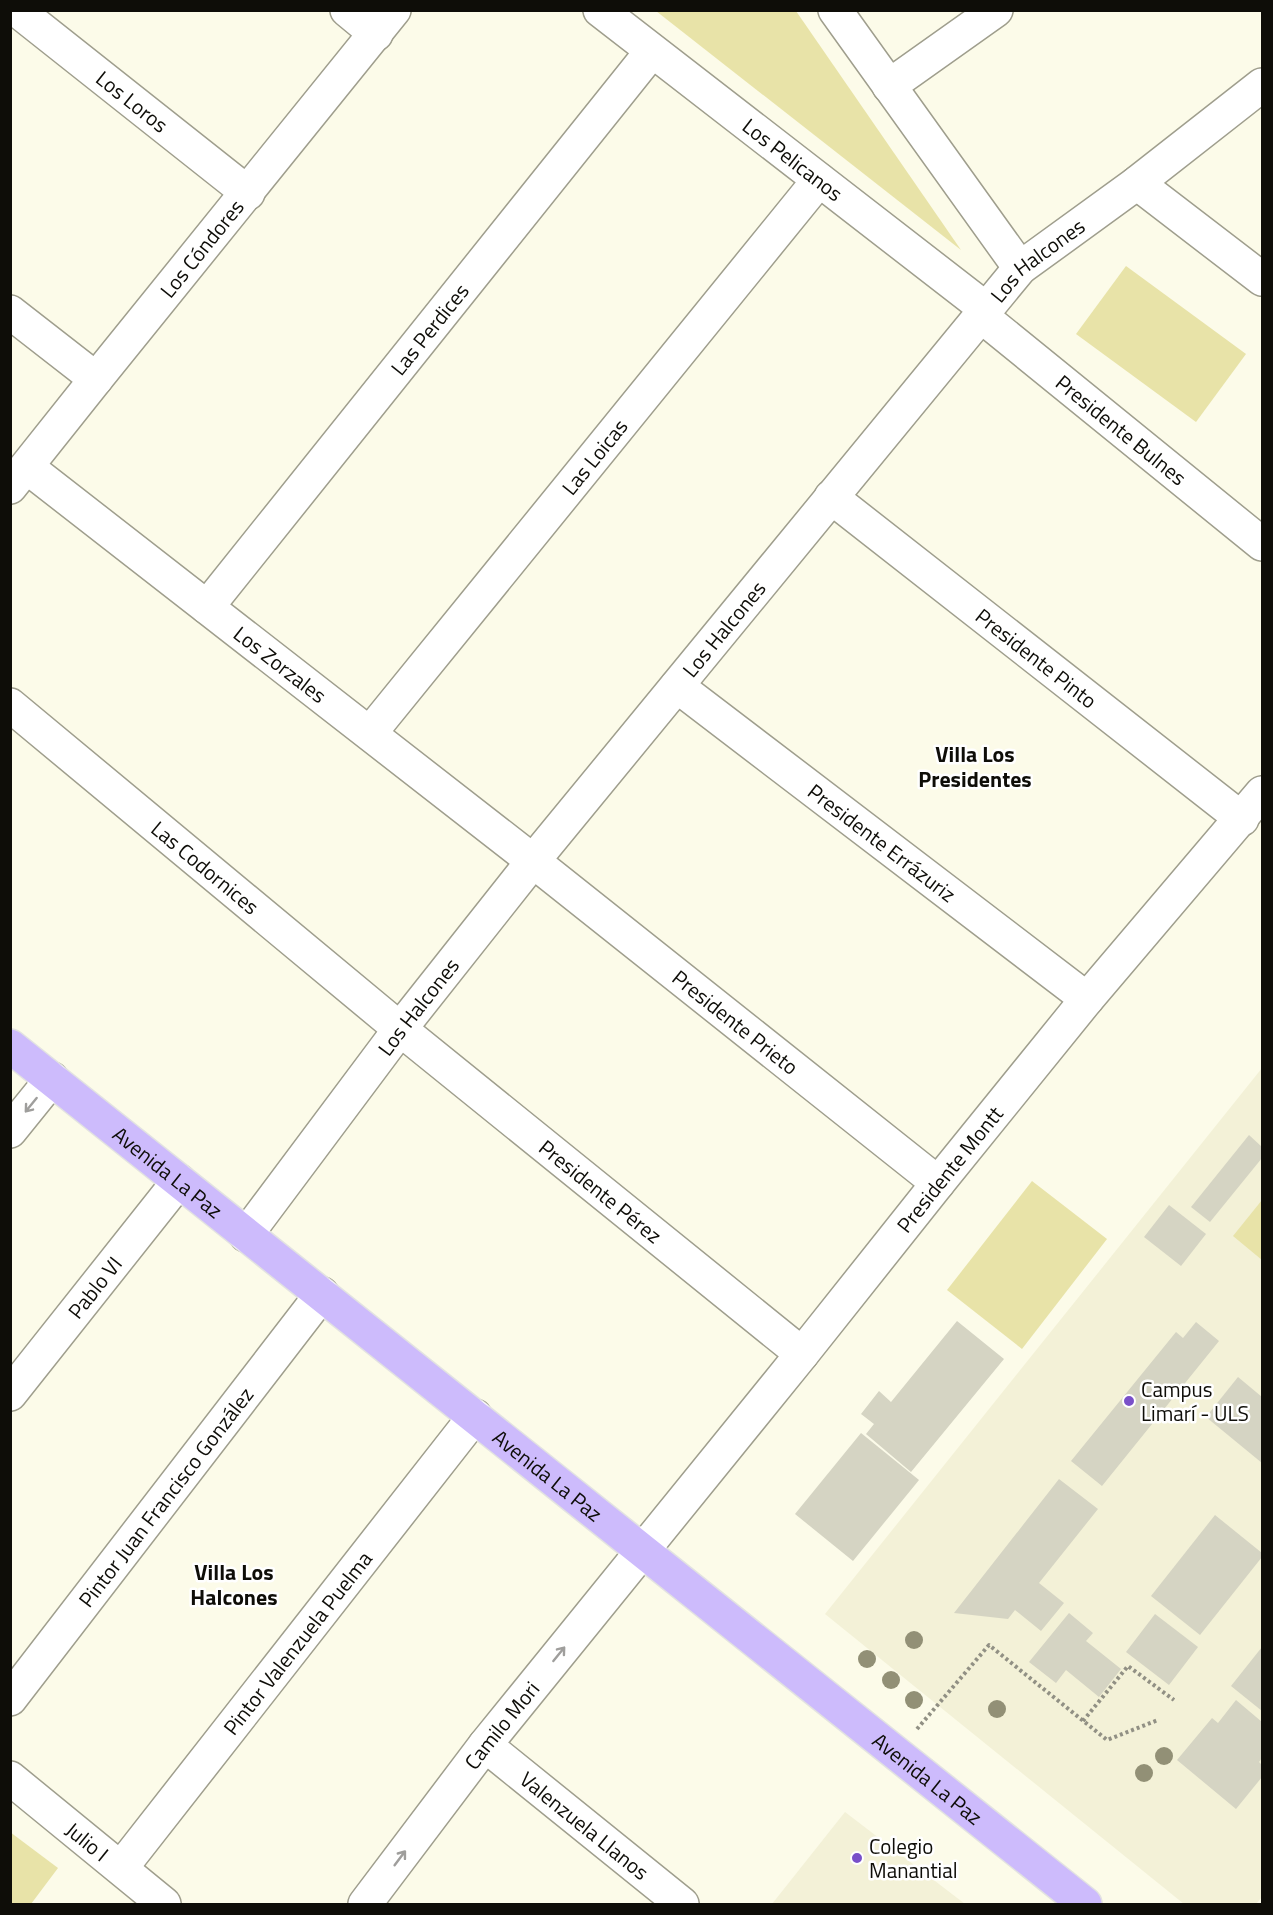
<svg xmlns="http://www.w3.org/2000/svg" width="1273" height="1915" viewBox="0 0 1273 1915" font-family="'Titillium Web',sans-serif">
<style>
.built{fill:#f3f1d7}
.green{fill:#e8e3a8}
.building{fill:#d5d4c3}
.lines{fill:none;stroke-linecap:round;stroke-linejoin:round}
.minor-casing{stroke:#9f9e8d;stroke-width:36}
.major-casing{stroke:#e2e2e1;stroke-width:36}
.path{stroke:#919084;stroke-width:4;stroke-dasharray:3 3;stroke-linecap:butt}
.minor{stroke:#fff;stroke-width:33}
.major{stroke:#cdbbfc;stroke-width:33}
.tree{fill:#929076}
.oneway{stroke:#9f9e9c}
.poi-dot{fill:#7950c9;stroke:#fff;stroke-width:2}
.labels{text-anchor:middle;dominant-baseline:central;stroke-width:5;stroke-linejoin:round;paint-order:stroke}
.street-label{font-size:21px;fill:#0e0d08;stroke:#fff}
.poi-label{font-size:21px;fill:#0e0d08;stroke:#fff;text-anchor:start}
.neighbourhood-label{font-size:22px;font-weight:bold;fill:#0e0d08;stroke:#fff}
</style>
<rect width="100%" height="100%" fill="#fcfbe9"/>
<g class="built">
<path d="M 1262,1068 L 1262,1897 L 1256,1904 L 1184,1904 L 825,1614 Z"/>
<path d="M 845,1812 L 965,1904 L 772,1904 Z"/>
</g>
<g class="green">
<path d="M 656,11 L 796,11 L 961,250 Z"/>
<path d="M 1126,266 L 1246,354 L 1196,422 L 1076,334 Z"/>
<path d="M 1032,1181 L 1107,1239 L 1022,1349 L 947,1290 Z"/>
<path d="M 1262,1200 L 1262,1260 L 1233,1236 Z"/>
<path d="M 10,1832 L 58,1868 L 31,1904 L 11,1904 Z"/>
</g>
<g class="building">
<path d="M 1249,1135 L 1262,1147 L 1262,1158 L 1210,1222 L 1191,1207 Z"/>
<path d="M 1169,1205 L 1206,1234 L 1181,1266 L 1144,1237 Z"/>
<path d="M 957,1321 L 1004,1359 L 911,1472 L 866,1434 L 874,1424 L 861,1414 L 879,1391 L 891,1402 Z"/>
<path d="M 1196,1322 L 1219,1341 L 1102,1486 L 1071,1461 L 1176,1332 L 1183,1338 Z"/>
<path d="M 1238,1377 L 1262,1397 L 1262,1463 L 1206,1417 Z"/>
<path d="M 861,1433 L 919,1480 L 853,1561 L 795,1514 Z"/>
<path d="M 1059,1479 L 1098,1509 L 1039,1583 L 1064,1603 L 1041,1631 L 1015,1610 L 1008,1619 L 954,1613 Z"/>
<path d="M 1215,1515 L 1262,1553 L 1262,1557 L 1200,1635 L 1151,1596 Z"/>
<path d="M 1069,1613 L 1093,1633 L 1086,1641 L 1121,1669 L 1099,1697 L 1066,1670 L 1056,1683 L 1029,1662 Z"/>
<path d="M 1155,1614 L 1198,1647 L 1169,1685 L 1126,1652 Z"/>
<path d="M 1262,1647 L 1262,1711 L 1231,1686 Z"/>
<path d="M 1236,1700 L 1262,1722 L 1262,1758 L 1259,1762 L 1262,1765 L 1262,1777 L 1236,1809 L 1177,1760 L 1212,1718 L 1218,1723 Z"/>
</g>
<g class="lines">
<g class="minor-casing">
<g id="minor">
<path id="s1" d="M 17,10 L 248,193"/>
<path d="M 347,10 L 376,34"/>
<path id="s2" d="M 600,10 L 986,309"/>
<path d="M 835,10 L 1020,268"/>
<path d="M 889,86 L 996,10"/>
<path d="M 1137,183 L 1262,279"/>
<path d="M 10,312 L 96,379"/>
<path id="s3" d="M 980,315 L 1262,544"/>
<path id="s4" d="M 27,467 L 533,861 L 938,1183"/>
<path id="s5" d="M 10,487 L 96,379 L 394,10"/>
<path id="s6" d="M 831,497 L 1242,819"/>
<path id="s7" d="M 207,607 L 652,51"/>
<path id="s8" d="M 677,686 L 1087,999"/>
<path id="s9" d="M 10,705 L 400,1029 L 802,1354"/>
<path id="s10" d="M 370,733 L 819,180"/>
<path d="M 10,1131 L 52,1079"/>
<path id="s11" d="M 246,1235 L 400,1029 L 533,861 L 1020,268 L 1137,183 L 1262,85"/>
<path id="s12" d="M 10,1394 L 179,1181"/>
<path id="s13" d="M 10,1699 L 322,1294"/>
<path id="s14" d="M 485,1745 L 682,1904"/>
<path id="s15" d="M 10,1778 L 164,1904"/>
<path id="s16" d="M 121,1868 L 475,1416"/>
<path id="s17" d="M 365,1904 L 485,1745 L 802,1354 L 938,1183 L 1087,999 L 1262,793"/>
</g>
</g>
<g class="major-casing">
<g id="major">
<path id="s18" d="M 10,1046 L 1085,1904"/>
</g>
</g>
<g class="path">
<path d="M 1083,1721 L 1128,1666 L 1174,1700"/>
<path d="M 917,1729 L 989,1645 L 1107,1740 L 1158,1720"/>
</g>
<use href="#minor" class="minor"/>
<use href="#major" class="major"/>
</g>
<g class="tree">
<circle cx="914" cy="1640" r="9"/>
<circle cx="867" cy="1659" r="9"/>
<circle cx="891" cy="1680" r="9"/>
<circle cx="914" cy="1700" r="9"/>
<circle cx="997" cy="1709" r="9"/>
<circle cx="1164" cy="1756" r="9"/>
<circle cx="1144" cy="1773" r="9"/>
</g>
<defs><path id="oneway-shaft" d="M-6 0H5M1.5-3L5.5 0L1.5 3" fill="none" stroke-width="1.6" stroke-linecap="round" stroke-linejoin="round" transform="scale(1.5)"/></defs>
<g class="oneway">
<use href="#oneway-shaft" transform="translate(31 1105) rotate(129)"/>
<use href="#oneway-shaft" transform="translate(559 1654) rotate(-51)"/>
<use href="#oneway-shaft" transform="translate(400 1858) rotate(-53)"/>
</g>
<g class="poi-dot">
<circle cx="1129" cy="1401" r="6"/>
<circle cx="857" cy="1858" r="6"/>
</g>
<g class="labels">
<g class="street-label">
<text stroke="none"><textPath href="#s1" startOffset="147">Los Loros</textPath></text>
<text stroke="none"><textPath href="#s2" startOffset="244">Los Pelicanos</textPath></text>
<text stroke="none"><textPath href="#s5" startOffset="306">Los Cóndores</textPath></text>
<text stroke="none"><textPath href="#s11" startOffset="1257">Los Halcones</textPath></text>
<text stroke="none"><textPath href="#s7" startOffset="356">Las Perdices</textPath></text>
<text stroke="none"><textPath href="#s3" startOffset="182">Presidente Bulnes</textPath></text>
<text stroke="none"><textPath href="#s10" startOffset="356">Las Loicas</textPath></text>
<text stroke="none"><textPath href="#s11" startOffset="772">Los Halcones</textPath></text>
<text stroke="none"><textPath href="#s6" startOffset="261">Presidente Pinto</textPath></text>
<text stroke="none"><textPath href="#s4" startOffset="321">Los Zorzales</textPath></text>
<text stroke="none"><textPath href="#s8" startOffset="258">Presidente Errázuriz</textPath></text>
<text stroke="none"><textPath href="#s9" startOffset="254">Las Codornices</textPath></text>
<text stroke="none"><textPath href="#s11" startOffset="286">Los Halcones</textPath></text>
<text stroke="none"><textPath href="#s4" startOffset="900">Presidente Prieto</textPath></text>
<text stroke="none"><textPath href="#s17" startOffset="939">Presidente Montt</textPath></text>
<text stroke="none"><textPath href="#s18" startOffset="202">Avenida La Paz</textPath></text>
<text stroke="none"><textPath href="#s9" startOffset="765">Presidente Pérez</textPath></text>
<text stroke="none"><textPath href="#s12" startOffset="136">Pablo VI</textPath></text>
<text stroke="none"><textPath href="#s18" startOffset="688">Avenida La Paz</textPath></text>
<text stroke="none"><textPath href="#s13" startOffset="255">Pintor Juan Francisco González</textPath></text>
<text stroke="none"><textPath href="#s16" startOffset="286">Pintor Valenzuela Puelma</textPath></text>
<text stroke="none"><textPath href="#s17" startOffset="225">Camilo Mori</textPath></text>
<text stroke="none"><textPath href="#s18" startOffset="1174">Avenida La Paz</textPath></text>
<text stroke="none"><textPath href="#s14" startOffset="128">Valenzuela Llanos</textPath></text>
<text stroke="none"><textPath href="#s15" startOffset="100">Julio I</textPath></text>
</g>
<g class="poi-label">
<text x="1141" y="1389">Campus<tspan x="1141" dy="24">Limarí - ULS</tspan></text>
<text x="869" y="1846">Colegio<tspan x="869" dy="24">Manantial</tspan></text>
</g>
<g class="neighbourhood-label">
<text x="975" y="754">Villa Los<tspan x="975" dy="25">Presidentes</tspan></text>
<text x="234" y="1572">Villa Los<tspan x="234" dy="25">Halcones</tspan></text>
</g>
</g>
<rect width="1273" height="1915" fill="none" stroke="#0e0d08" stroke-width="24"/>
</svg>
